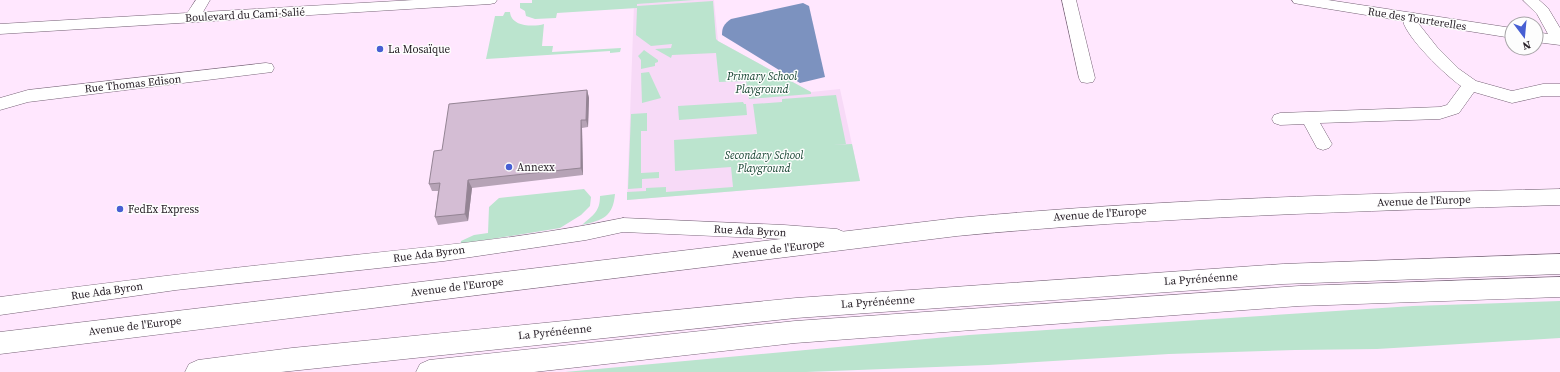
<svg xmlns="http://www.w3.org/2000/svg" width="1560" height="372" viewBox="0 0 1560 372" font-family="'Source Serif 4',serif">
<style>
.built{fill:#f7daf7}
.green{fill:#bbe4ce}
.water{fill:#7c92bf}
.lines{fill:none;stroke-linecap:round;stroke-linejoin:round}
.minor-casing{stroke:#756175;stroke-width:1}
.major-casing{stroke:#756175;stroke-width:1}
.highway-casing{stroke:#756175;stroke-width:1}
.minor{fill:#fff;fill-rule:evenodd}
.major{fill:#fff;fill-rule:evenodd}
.highway{fill:#fff;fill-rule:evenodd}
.wall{fill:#b6a3b6}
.shaded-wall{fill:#948494}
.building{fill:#d4bdd4;stroke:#948494}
.poi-dot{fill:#475fd3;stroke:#fdfdfd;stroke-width:1.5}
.labels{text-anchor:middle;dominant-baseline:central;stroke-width:3;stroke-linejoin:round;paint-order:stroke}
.street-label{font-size:11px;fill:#282028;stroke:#fdfdfd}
.poi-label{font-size:11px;fill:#282028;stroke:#fdfdfd;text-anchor:start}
.park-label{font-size:11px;font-style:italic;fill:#14422f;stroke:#fdfdfd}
</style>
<rect width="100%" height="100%" fill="#ffe7fe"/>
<path class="built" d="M 695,0 L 714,0 L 718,41 L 811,92 L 840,89 L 860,181 L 627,200 L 634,4 Z"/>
<g class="green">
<path d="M 532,0 L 695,0 L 637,4 L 637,6 L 713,1 L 716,39 L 718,41 L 811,92 L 811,94 L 749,99 L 746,81 L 719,82 L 716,53 L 672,55 L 671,58 L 655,49 L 671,48 L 672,44 L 651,46 L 636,35 L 637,8 L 557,13 L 556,18 L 535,19 L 526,16 L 525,11 L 520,8 L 520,3 L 532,3 Z"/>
<path d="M 505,12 L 510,12 C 511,27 534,27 544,24 L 542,46 L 553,46 L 552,52 L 621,48 L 620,52 L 610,53 L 610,51 L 486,59 L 495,16 L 503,16 Z"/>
<path d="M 644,50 L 658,60 L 658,62 L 655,63 L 655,66 L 641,69 L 641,60 L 638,56 Z"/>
<path d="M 649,72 L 661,98 L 642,103 L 641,73 Z"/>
<path d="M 836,95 L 846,144 L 833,145 L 852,144 L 860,181 L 627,200 L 627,192 L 646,191 L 646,188 L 666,187 L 666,192 L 733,187 L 731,167 L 675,171 L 674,140 L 757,134 L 753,104 L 782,102 L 782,99 Z"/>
<path d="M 743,102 L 744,104 L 746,104 L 747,115 L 679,120 L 678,106 Z"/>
<path d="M 647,113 L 647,131 L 641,131 L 641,173 L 659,172 L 659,178 L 642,179 L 642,188 L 628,189 L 631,114 Z"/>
<path d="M 584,189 L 591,197 L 590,206 L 581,215 L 560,228 L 461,244 L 461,241 L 474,235 L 488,233 L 489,207 L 499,198 Z"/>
<path d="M 615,194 C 613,217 603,220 582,225 C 593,215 600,212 600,196 Z"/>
<path d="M 1560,301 L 1560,338 L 1377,349 L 1295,350 L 1169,354 L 988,365 L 806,372 L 565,372 L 969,335 L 1413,306 Z"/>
</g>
<path class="water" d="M 803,3 L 809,6 L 825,77 L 800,83 L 722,35 C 722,27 724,24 731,19 Z"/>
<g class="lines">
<g class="minor-casing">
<g id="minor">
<path d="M 196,0 L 210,0 L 203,12 L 414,0 L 497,0 L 495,3 L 490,4 L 0,34 L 0,24 L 187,13 Z"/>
<path d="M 1062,0 L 1076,0 L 1095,78 L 1093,82 L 1087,83 L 1081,82 L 1079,78 Z"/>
<path d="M 1292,0 L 1328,0 L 1512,28 L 1512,38 L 1418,23 L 1437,47 L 1459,69 L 1476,81 L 1512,91 L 1543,84 L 1560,84 L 1560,96 L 1543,96 L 1512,103 L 1474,92 L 1459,113 L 1440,119 L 1320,123 L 1332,144 L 1329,148 L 1323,150 L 1317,148 L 1304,124 L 1280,125 L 1274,123 L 1272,119 L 1274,115 L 1280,113 L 1440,107 L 1447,105 L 1461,86 C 1445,75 1407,38 1403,21 L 1299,4 L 1294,3 Z"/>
<path d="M 1523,0 L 1539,0 L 1548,8 L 1560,28 L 1560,45 L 1536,42 L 1536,32 L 1548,34 L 1537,14 Z"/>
<path d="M 266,63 L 272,64 L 274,68 L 272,72 L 28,102 L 0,110 L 0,98 L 28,90 Z"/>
<path d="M 623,218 L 784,225 L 837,229 L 844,232 L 846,237 L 844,242 L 837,245 L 784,239 L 623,232 L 586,240 L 444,261 L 176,290 L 0,315 L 0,297 C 105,283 211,270 317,259 C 419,248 522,239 623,218 Z"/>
</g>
</g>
<g class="major-casing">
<path id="major" d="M 1560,189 L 1560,205 C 1359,211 1158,217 957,236 L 0,354 L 0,332 L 957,218 C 1158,199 1359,194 1560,189 Z"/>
</g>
<g class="highway-casing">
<g id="highway">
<path d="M 1560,254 L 1560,274 L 1283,284 L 796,318 L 281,372 L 185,372 L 189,364 L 198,360 L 292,348 L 796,298 L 1283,264 Z"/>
<path d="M 1560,277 L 1560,297 L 1299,306 L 795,343 L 534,372 L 416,372 L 420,364 L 429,360 L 795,321 L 1299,286 Z"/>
</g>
</g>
<use href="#minor" class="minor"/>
<use href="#major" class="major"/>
<use href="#highway" class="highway"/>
</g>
<path class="wall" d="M 587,90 L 589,98 L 588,127 L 582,128 L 583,175 L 472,188 L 468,221 L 438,225 L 435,217 L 438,191 L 432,191 L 429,184 L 442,150 Z"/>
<g class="shaded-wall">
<path d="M 587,90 L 589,98 L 588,127 L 586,120 Z"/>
<path d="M 581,120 L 582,128 L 583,175 L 581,168 Z"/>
<path d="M 468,180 L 472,188 L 468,221 L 465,214 Z"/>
</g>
<path class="building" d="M 587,90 L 586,120 L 581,120 L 581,168 L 468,180 L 465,214 L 435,217 L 440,183 L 429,184 L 434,151 L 442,150 L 449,104 Z"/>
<g class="poi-dot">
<circle cx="380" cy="49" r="4"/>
<circle cx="509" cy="167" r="4"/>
<circle cx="120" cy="209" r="4"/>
</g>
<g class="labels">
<g class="street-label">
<text transform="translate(245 15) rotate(-3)">Boulevard du Cami-Salié</text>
<text transform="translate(1417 19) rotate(9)">Rue des Tourterelles</text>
<text transform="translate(133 84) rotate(-6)">Rue Thomas Edison</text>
<text transform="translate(1424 201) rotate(-2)">Avenue de l'Europe</text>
<text transform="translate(1100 214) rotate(-4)">Avenue de l'Europe</text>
<text transform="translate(750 231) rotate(3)">Rue Ada Byron</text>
<text transform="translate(778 249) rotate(-7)">Avenue de l'Europe</text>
<text transform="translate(429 254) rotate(-7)">Rue Ada Byron</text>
<text transform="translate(1201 279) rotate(-4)">La Pyrénéenne</text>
<text transform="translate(457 287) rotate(-7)">Avenue de l'Europe</text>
<text transform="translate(107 291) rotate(-8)">Rue Ada Byron</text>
<text transform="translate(878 302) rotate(-4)">La Pyrénéenne</text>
<text transform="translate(135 326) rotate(-7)">Avenue de l'Europe</text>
<text transform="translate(555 332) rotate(-6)">La Pyrénéenne</text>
</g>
<g class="poi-label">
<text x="388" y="49">La Mosaïque</text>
<text x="517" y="167">Annexx</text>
<text x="128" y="209">FedEx Express</text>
</g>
<g class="park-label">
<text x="762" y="76">Primary School<tspan x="762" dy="13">Playground</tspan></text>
<text x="764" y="155">Secondary School<tspan x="764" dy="13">Playground</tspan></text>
</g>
</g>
<g transform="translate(1524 36) rotate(164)"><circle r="19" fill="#fdfdfd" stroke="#a8a5a8"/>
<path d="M0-3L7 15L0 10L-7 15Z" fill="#475fd3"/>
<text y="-6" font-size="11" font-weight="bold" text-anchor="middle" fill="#282028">N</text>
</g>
</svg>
